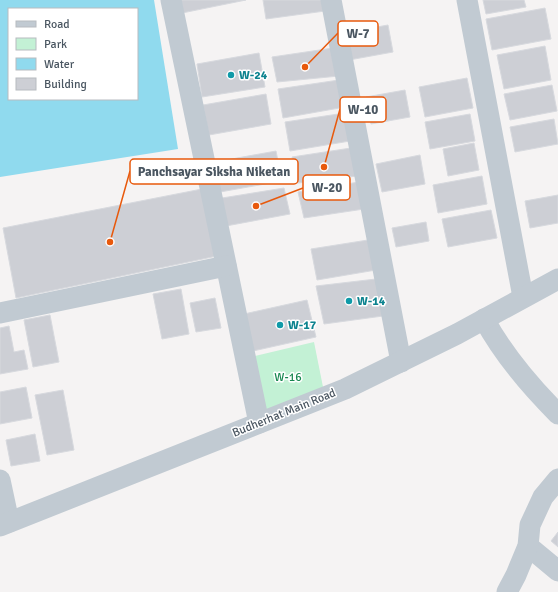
<svg xmlns="http://www.w3.org/2000/svg" width="558" height="592" viewBox="0 0 558 592" font-family="Signika,sans-serif">
<style>
.green{fill:#c3f1d5}
.water{fill:#90daee;fill-rule:evenodd}
.building{fill:#cdcfd5;stroke:#d7d9de}
.lines{fill:none;stroke-linecap:round;stroke-linejoin:round}
.street{stroke:#c1cad2;stroke-width:21}
.culture-dot{fill:#0f9aa8;stroke:#fff;stroke-width:1.5}
.labels{text-anchor:middle;dominant-baseline:central;stroke-width:3;stroke-linejoin:round;paint-order:stroke}
.culture-label{font-size:12px;font-weight:bold;fill:#0d838f;stroke:#fff;text-anchor:start}
.park-label{font-size:12px;fill:#17864f;stroke:#fff}
.street-label{font-size:12px;fill:#4a5661;stroke:#fff}
.leader{fill:none;stroke:#e8590c;stroke-width:1.5}
.callout-dot{fill:#e8590c;stroke:#fff;stroke-width:1.5}
.callout{fill:#fff;stroke:#e8590c;stroke-width:1.5}
.callout-label{font-size:13px;text-anchor:middle;font-weight:bold;fill:#4a5661}
</style>
<rect width="100%" height="100%" fill="#f5f3f3"/>
<path class="green" d="M 314,342 L 324,392 L 264,416 L 255,356 Z"/>
<path class="water" d="M 0,0 L 154,0 L 178,149 L 0,177 ZM 9,9 L 137,9 L 137,99 L 9,99 Z"/>
<g class="building">
<path d="M 179,0 L 246,0 L 182,13 Z"/>
<path d="M 263,0 L 323,0 L 325,11 L 266,19 Z"/>
<path d="M 483,0 L 524,0 L 526,7 L 486,14 Z"/>
<path d="M 545,8 L 551,39 L 492,50 L 486,19 Z"/>
<path d="M 388,25 L 393,52 L 349,60 L 344,33 Z"/>
<path d="M 545,46 L 551,80 L 504,89 L 497,55 Z"/>
<path d="M 333,48 L 339,76 L 277,82 L 272,57 Z"/>
<path d="M 259,53 L 265,87 L 202,97 L 197,64 Z"/>
<path d="M 467,78 L 473,108 L 425,117 L 419,87 Z"/>
<path d="M 339,80 L 345,107 L 283,118 L 278,89 Z"/>
<path d="M 552,85 L 557,111 L 510,120 L 504,94 Z"/>
<path d="M 405,90 L 410,117 L 371,124 L 366,97 Z"/>
<path d="M 266,94 L 271,124 L 209,135 L 203,105 Z"/>
<path d="M 345,113 L 350,141 L 290,151 L 285,122 Z"/>
<path d="M 470,114 L 475,141 L 430,149 L 425,122 Z"/>
<path d="M 554,119 L 558,144 L 515,152 L 510,127 Z"/>
<path d="M 474,143 L 479,170 L 448,176 L 443,149 Z"/>
<path d="M 351,148 L 357,176 L 298,183 L 292,157 Z"/>
<path d="M 276,151 L 282,181 L 220,192 L 215,162 Z"/>
<path d="M 420,155 L 425,184 L 382,192 L 376,164 Z"/>
<path d="M 482,176 L 487,204 L 438,213 L 433,185 Z"/>
<path d="M 359,182 L 364,209 L 304,218 L 298,192 Z"/>
<path d="M 284,188 L 290,214 L 226,226 L 222,198 Z"/>
<path d="M 202,189 L 217,256 L 16,298 L 3,228 Z"/>
<path d="M 558,195 L 558,223 L 530,228 L 525,201 Z"/>
<path d="M 491,210 L 497,238 L 448,247 L 442,219 Z"/>
<path d="M 426,222 L 429,241 L 396,247 L 392,228 Z"/>
<path d="M 368,240 L 376,270 L 317,280 L 311,249 Z"/>
<path d="M 376,279 L 383,316 L 324,324 L 316,286 Z"/>
<path d="M 181,289 L 189,334 L 162,339 L 153,294 Z"/>
<path d="M 215,298 L 221,328 L 196,332 L 190,303 Z"/>
<path d="M 307,300 L 316,337 L 253,351 L 244,314 Z"/>
<path d="M 50,315 L 59,362 L 33,367 L 24,320 Z"/>
<path d="M 9,326 L 14,352 L 24,350 L 28,369 L 0,374 L 0,328 Z"/>
<path d="M 26,387 L 32,418 L 0,424 L 0,392 Z"/>
<path d="M 63,390 L 74,450 L 47,455 L 35,395 Z"/>
<path d="M 35,434 L 40,461 L 11,466 L 6,440 Z"/>
<path d="M 558,532 L 558,547 L 551,541 Z"/>
</g>
<g class="lines">
<g class="street">
<path d="M 171,0 L 259,423"/>
<path d="M 331,0 L 401,362"/>
<path d="M 467,0 L 523,297"/>
<path d="M 0,313 L 226,266"/>
<path d="M 484,319 C 503,354 530,386 558,414"/>
<path d="M 0,480 L 9,522"/>
<path d="M 0,526 L 345,389 L 457,334 L 558,279"/>
<path d="M 528,546 L 558,571"/>
<path d="M 507,592 L 516,575 L 528,546 L 530,525 L 543,497 L 558,479"/>
</g>
</g>
<g class="culture-dot">
<circle cx="231" cy="75" r="4"/>
<circle cx="349" cy="301" r="4"/>
<circle cx="280" cy="325" r="4"/>
</g>
<g class="labels">
<g class="culture-label">
<text x="239" y="75">W-24</text>
<text x="357" y="301">W-14</text>
<text x="288" y="325">W-17</text>
</g>
<g class="park-label">
<text x="288" y="377">W-16</text>
</g>
<g class="street-label">
<text transform="translate(284 413) rotate(-22)">Budherhat Main Road</text>
</g>
</g>
<path class="leader" d="M305 67L338 33M324 167L340 109M110 242L130 171M256 206L303 188"/>
<g class="callout-dot">
<circle cx="305" cy="67" r="4"/>
<circle cx="324" cy="167" r="4"/>
<circle cx="110" cy="242" r="4"/>
<circle cx="256" cy="206" r="4"/>
</g>
<g class="callout">
<rect x="338" y="21" width="40" height="25" rx="4"/>
<rect x="340" y="97" width="46" height="25" rx="4"/>
<rect x="130" y="159" width="168" height="25" rx="4"/>
<rect x="303" y="175" width="47" height="25" rx="4"/>
</g>
<g class="callout-label">
<text x="358" y="38">W-7</text>
<text x="363" y="114">W-10</text>
<text x="214" y="176">Panchsayar Siksha Niketan</text>
<text x="327" y="192">W-20</text>
</g>
<rect x="8" y="8" width="130" height="92" fill="#ffffff" stroke="#b7bbc0"/>
<rect x="16" y="21" width="20" height="6" fill="#c1cad2" stroke="#b7bbc0"/>
<text x="44" y="28" font-size="12" fill="#4a5661">Road</text>
<rect x="16" y="38" width="20" height="12" fill="#c3f1d5" stroke="#b7bbc0"/>
<text x="44" y="48" font-size="12" fill="#4a5661">Park</text>
<rect x="16" y="58" width="20" height="12" fill="#90daee" stroke="#b7bbc0"/>
<text x="44" y="68" font-size="12" fill="#4a5661">Water</text>
<rect x="16" y="78" width="20" height="12" fill="#cdcfd5" stroke="#b7bbc0"/>
<text x="44" y="88" font-size="12" fill="#4a5661">Building</text>
</svg>
